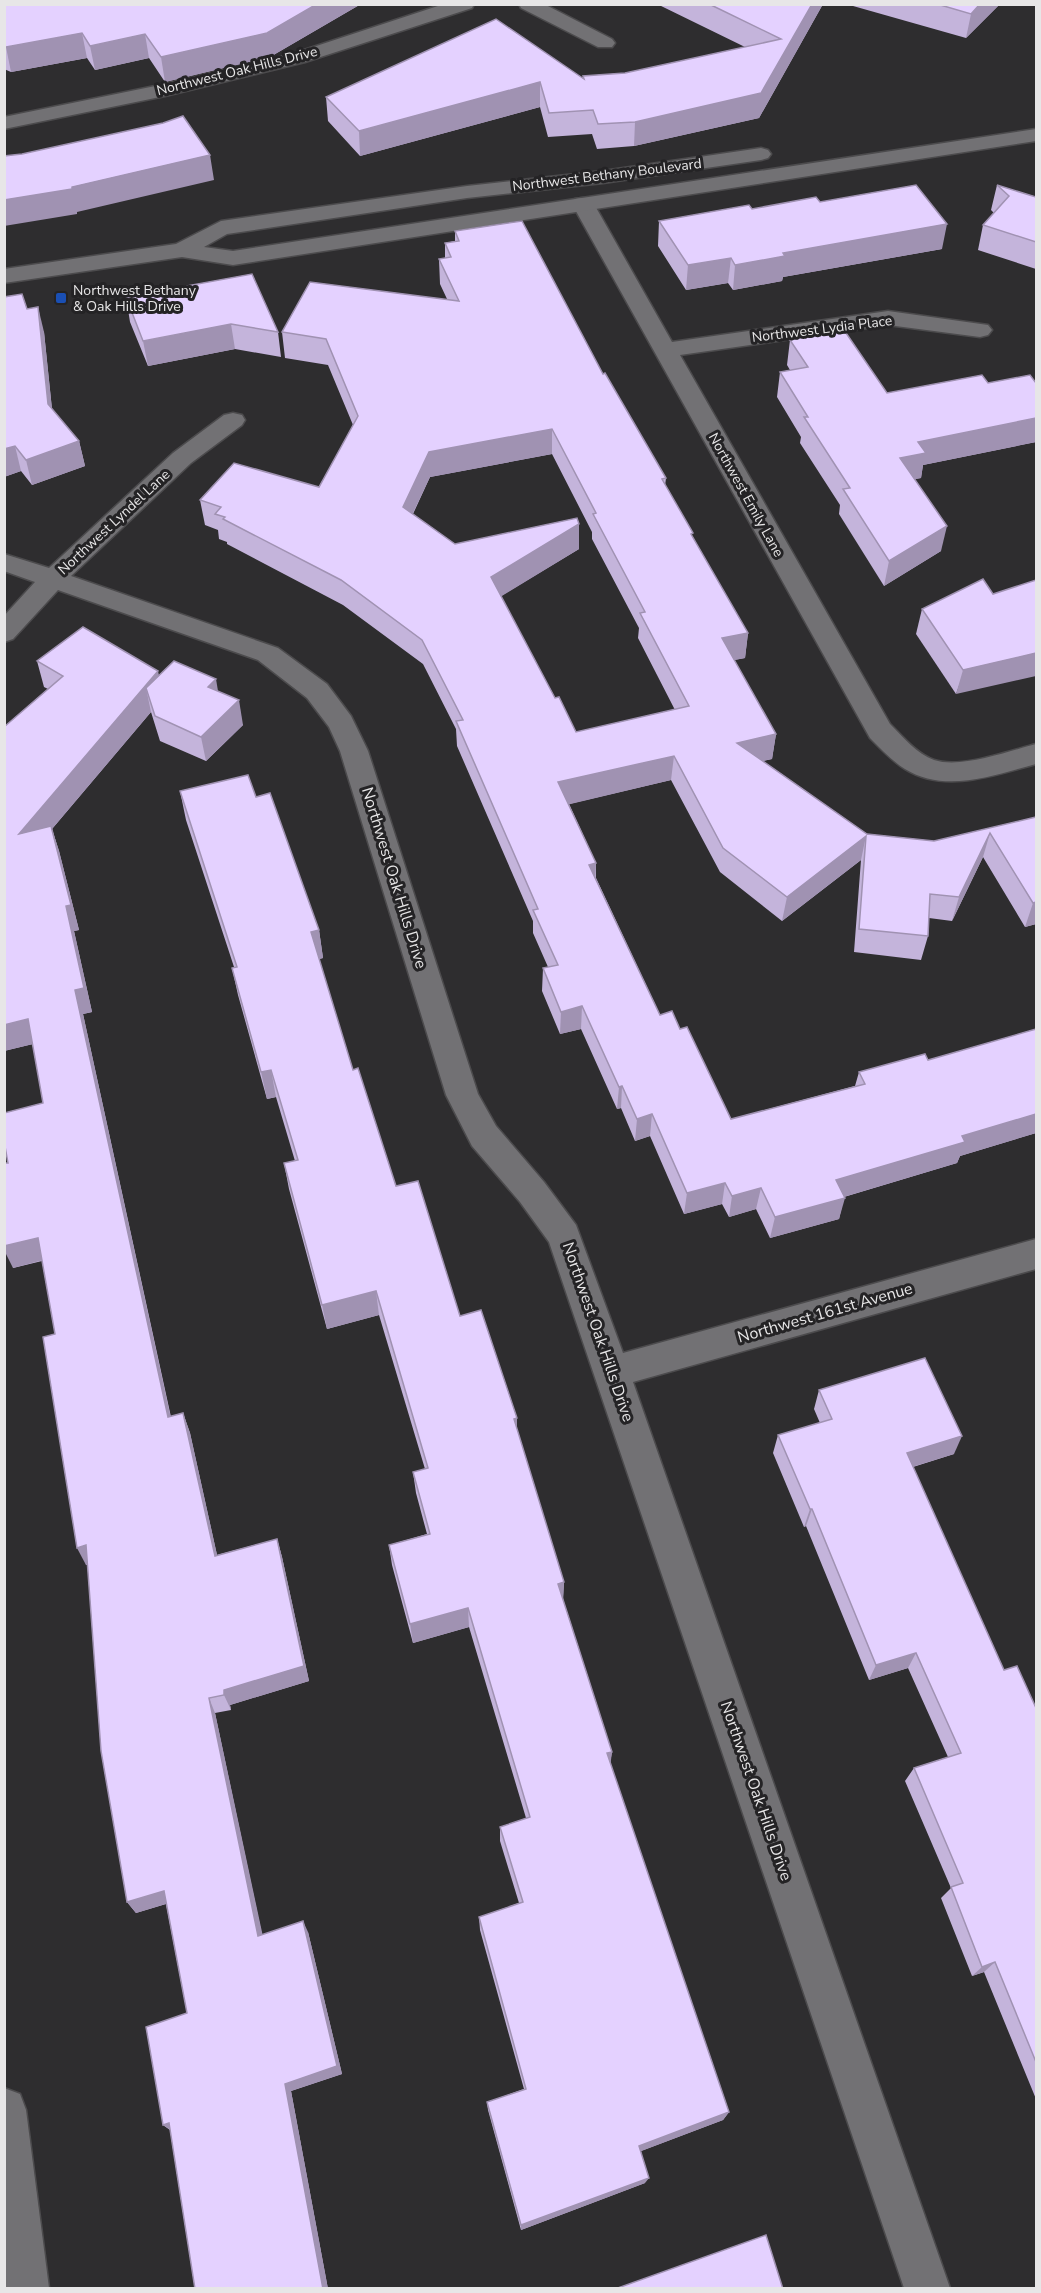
<svg xmlns="http://www.w3.org/2000/svg" width="1041" height="2293" viewBox="0 0 1041 2293" font-family="'Nunito Sans',sans-serif">
<style>
.lines{fill:none;stroke-linecap:round;stroke-linejoin:round}
.minor-casing{stroke:#4c4b4d;stroke-width:3}
.secondary-casing{stroke:#4c4b4d;stroke-width:3}
.minor{fill:#727174;fill-rule:evenodd}
.secondary{fill:#727174;fill-rule:evenodd}
.wall{fill:#c4b4db;fill-rule:evenodd}
.shaded-wall{fill:#a092b2}
.building{fill:#e4d1ff;stroke:#a092b2;stroke-width:1.5;fill-rule:evenodd}
.transit-dot{fill:#1a4fb4;stroke:#242325;stroke-width:2}
.labels{text-anchor:middle;dominant-baseline:central;stroke-width:6;stroke-linejoin:round;paint-order:stroke}
.far-street-label{font-size:14px;fill:#e7e6e7;stroke:#242325}
.far-poi-label{font-size:14px;fill:#e7e6e7;stroke:#242325;text-anchor:start}
.street-label{font-size:16px;fill:#e7e6e7;stroke:#242325}
</style>
<rect width="100%" height="100%" fill="#2e2d2f"/>
<g class="lines">
<g class="minor-casing">
<g id="minor">
<path d="M 444,4 L 474,4 L 472,8 L 305,62 L 165,96 L 4,129 L 4,117 L 165,84 L 292,54 Z"/>
<path d="M 519,4 L 544,4 L 612,39 L 615,43 L 612,47 L 598,47 L 521,8 Z"/>
<path d="M 583,198 L 591,199 L 594,204 L 672,342 L 888,311 L 988,325 L 992,330 L 988,335 L 980,337 L 888,325 L 680,355 L 890,724 C 903,737 917,754 934,760 C 961,769 1009,751 1036,744 L 1036,764 C 995,775 945,794 905,769 C 892,761 881,749 870,738 L 572,204 L 575,199 Z"/>
<path d="M 233,413 L 242,415 L 245,420 L 242,425 L 191,463 L 71,576 L 278,648 L 327,684 L 351,716 L 368,751 L 478,1094 L 496,1126 L 544,1182 L 576,1225 L 623,1353 L 1036,1239 L 1036,1269 L 633,1382 L 950,2288 L 904,2288 L 549,1242 L 520,1202 L 472,1146 L 446,1095 L 340,751 L 329,727 L 307,698 L 258,660 L 58,590 L 13,639 L 4,642 L 4,616 L 35,582 L 4,571 L 4,554 L 49,568 L 173,453 L 224,415 Z"/>
<path d="M 4,2088 L 20,2094 L 26,2110 L 49,2288 L 4,2288 Z"/>
</g>
</g>
<g class="secondary-casing">
<path id="secondary" d="M 1036,129 L 1036,141 L 233,265 L 182,257 L 4,283 L 4,269 L 176,244 L 221,221 L 467,186 L 603,171 L 761,148 L 768,150 L 771,154 L 768,158 L 761,160 L 603,183 L 467,198 L 227,234 L 204,247 L 233,251 Z"/>
</g>
<use href="#minor" class="minor"/>
<use href="#secondary" class="secondary"/>
</g>
<g class="wall">
<path d="M 4,4 L 361,4 L 270,57 L 165,82 L 149,58 L 95,70 L 87,58 L 11,72 L 4,69 Z"/>
<path d="M 657,4 L 823,4 L 759,118 L 634,146 L 597,149 L 592,134 L 548,137 L 540,107 L 360,156 L 328,121 L 326,97 L 583,79 L 583,76 L 625,73 L 745,47 Z"/>
<path d="M 846,4 L 1000,4 L 966,38 Z"/>
<path d="M 997,185 L 1036,197 L 1036,269 L 978,250 L 983,225 L 994,213 L 991,210 Z"/>
<path d="M 820,202 L 942,249 L 783,277 L 782,281 L 733,290 L 728,283 L 686,290 L 658,246 L 659,221 L 752,209 Z"/>
<path d="M 455,231 L 603,374 L 666,478 L 665,486 L 693,538 L 748,633 L 745,658 L 734,660 L 776,734 L 772,759 L 763,761 L 867,834 L 934,841 L 1036,817 L 1036,924 L 1025,927 L 983,857 L 952,921 L 929,918 L 928,936 L 921,960 L 854,952 L 861,860 L 782,921 L 720,872 L 671,780 L 569,804 L 596,863 L 596,878 L 660,1015 L 680,1029 L 731,1119 L 855,1086 L 859,1072 L 928,1060 L 1036,1029 L 1036,1133 L 960,1156 L 957,1163 L 844,1197 L 839,1219 L 770,1238 L 756,1209 L 729,1217 L 722,1204 L 684,1214 L 650,1136 L 635,1141 L 621,1108 L 617,1109 L 581,1029 L 560,1034 L 542,991 L 543,968 L 548,967 L 533,933 L 533,921 L 457,746 L 456,729 L 423,664 L 343,605 L 227,544 L 227,542 L 219,539 L 218,530 L 205,525 L 200,500 L 319,487 L 353,425 L 328,365 L 285,358 L 282,332 L 447,299 L 440,284 L 439,259 L 445,258 L 445,243 L 455,241 ZM 552,454 L 592,532 L 592,539 L 639,628 L 638,638 L 675,710 L 576,732 L 555,698 L 501,596 L 579,549 L 579,524 L 455,544 L 413,514 L 430,477 Z"/>
<path d="M 4,297 L 44,332 L 52,409 L 79,441 L 85,466 L 32,485 L 21,471 L 4,477 Z"/>
<path d="M 126,297 L 278,332 L 281,357 L 235,349 L 148,366 L 130,322 Z"/>
<path d="M 790,340 L 887,393 L 988,383 L 1036,383 L 1036,442 L 923,465 L 921,478 L 915,479 L 941,551 L 884,586 L 839,514 L 840,505 L 800,443 L 801,437 L 777,397 L 780,372 L 790,370 L 787,365 Z"/>
<path d="M 993,594 L 956,694 L 916,634 L 922,609 Z"/>
<path d="M 37,661 L 159,675 L 218,691 L 243,725 L 206,761 L 160,741 L 151,712 L 52,829 L 59,851 L 79,930 L 74,931 L 92,1012 L 83,1014 L 171,1417 L 183,1413 L 190,1433 L 217,1555 L 277,1539 L 282,1557 L 309,1681 L 230,1705 L 231,1710 L 215,1713 L 262,1935 L 308,1932 L 342,2074 L 291,2091 L 328,2289 L 195,2289 L 170,2130 L 163,2125 L 187,2013 L 166,1904 L 136,1913 L 127,1902 L 88,1565 L 86,1565 L 55,1334 L 42,1261 L 13,1268 L 8,1163 L 43,1103 L 33,1044 L 4,1051 L 4,727 L 48,689 L 44,687 Z"/>
<path d="M 180,791 L 256,797 L 319,930 L 323,958 L 319,959 L 353,1070 L 396,1186 L 460,1316 L 517,1418 L 517,1430 L 564,1582 L 563,1599 L 612,1752 L 610,1763 L 729,2112 L 723,2120 L 641,2151 L 645,2183 L 521,2230 L 488,2110 L 487,2102 L 524,2089 L 480,1930 L 479,1917 L 519,1903 L 500,1841 L 500,1827 L 526,1818 L 469,1627 L 413,1643 L 392,1565 L 389,1545 L 427,1534 L 416,1493 L 413,1472 L 425,1469 L 379,1315 L 327,1329 L 289,1189 L 284,1163 L 295,1161 L 276,1097 L 267,1099 L 238,995 L 232,968 L 234,967 L 186,820 Z"/>
<path d="M 819,1390 L 954,1454 L 913,1467 L 1004,1670 L 1036,1708 L 1036,2099 L 984,1972 L 972,1976 L 941,1898 L 951,1888 L 905,1781 L 914,1768 L 948,1757 L 908,1668 L 869,1680 L 806,1526 L 804,1527 L 773,1453 L 778,1435 L 820,1423 L 814,1409 Z"/>
</g>
<g class="shaded-wall">
<path d="M 317,4 L 361,4 L 270,57 L 165,82 L 161,57 Z"/>
<path d="M 812,4 L 823,4 L 759,118 L 634,146 L 635,122 L 761,93 Z"/>
<path d="M 980,4 L 1000,4 L 966,38 L 971,14 Z"/>
<path d="M 82,33 L 87,58 L 11,72 L 6,47 Z"/>
<path d="M 145,34 L 149,58 L 95,70 L 90,46 Z"/>
<path d="M 540,82 L 540,107 L 360,156 L 359,131 Z"/>
<path d="M 210,155 L 214,180 L 77,212 L 77,214 L 4,226 L 4,200 L 72,187 Z"/>
<path d="M 947,224 L 942,249 L 783,277 L 782,281 L 733,290 L 735,265 L 783,253 Z"/>
<path d="M 731,258 L 728,283 L 686,290 L 688,265 Z"/>
<path d="M 38,307 L 44,332 L 54,429 L 48,404 Z"/>
<path d="M 231,324 L 235,349 L 148,366 L 143,341 Z"/>
<path d="M 1036,418 L 1036,442 L 923,465 L 921,478 L 895,483 L 900,458 L 918,442 Z"/>
<path d="M 552,429 L 552,454 L 430,477 L 404,532 L 403,507 L 429,452 Z"/>
<path d="M 79,441 L 85,466 L 32,485 L 26,460 Z"/>
<path d="M 15,446 L 21,471 L 4,477 L 4,449 Z"/>
<path d="M 579,524 L 579,549 L 492,602 L 491,577 Z"/>
<path d="M 947,526 L 941,551 L 884,586 L 889,561 Z"/>
<path d="M 748,633 L 745,658 L 719,663 L 722,638 Z"/>
<path d="M 1036,653 L 1036,676 L 956,694 L 963,670 Z"/>
<path d="M 158,671 L 164,697 L 146,688 L 151,712 L 52,829 L 59,851 L 79,930 L 74,931 L 92,1012 L 83,1014 L 175,1437 L 168,1417 L 19,834 Z"/>
<path d="M 216,679 L 220,703 L 208,687 Z"/>
<path d="M 239,700 L 243,725 L 206,761 L 201,737 Z"/>
<path d="M 776,734 L 772,759 L 734,767 L 737,743 Z"/>
<path d="M 674,756 L 671,780 L 558,807 L 558,782 Z"/>
<path d="M 990,833 L 983,857 L 952,921 L 959,897 Z"/>
<path d="M 866,836 L 861,860 L 782,921 L 787,897 Z"/>
<path d="M 596,863 L 595,887 L 589,865 Z"/>
<path d="M 1036,902 L 1036,924 L 1025,927 L 1033,903 Z"/>
<path d="M 319,930 L 323,958 L 315,960 L 311,932 Z"/>
<path d="M 582,1006 L 581,1029 L 560,1034 L 561,1012 Z"/>
<path d="M 28,1019 L 37,1043 L 4,1051 L 4,1025 Z"/>
<path d="M 271,1070 L 276,1097 L 267,1099 L 261,1072 Z"/>
<path d="M 622,1086 L 621,1108 L 617,1109 L 619,1087 Z"/>
<path d="M 652,1114 L 650,1136 L 635,1141 L 637,1119 Z"/>
<path d="M 1036,1114 L 1036,1133 L 960,1156 L 957,1163 L 830,1201 L 836,1180 L 962,1136 Z"/>
<path d="M 725,1183 L 722,1204 L 684,1214 L 687,1193 Z"/>
<path d="M 761,1188 L 756,1209 L 729,1217 L 732,1196 Z"/>
<path d="M 845,1198 L 839,1219 L 770,1238 L 775,1217 Z"/>
<path d="M 38,1238 L 47,1259 L 13,1268 L 4,1250 L 4,1246 Z"/>
<path d="M 376,1291 L 379,1315 L 327,1329 L 322,1305 Z"/>
<path d="M 183,1413 L 190,1433 L 221,1573 L 215,1556 Z"/>
<path d="M 517,1418 L 517,1440 L 514,1419 Z"/>
<path d="M 962,1436 L 954,1454 L 899,1471 L 907,1453 Z"/>
<path d="M 810,1509 L 812,1509 L 806,1526 L 804,1527 Z"/>
<path d="M 277,1539 L 282,1557 L 309,1681 L 230,1705 L 231,1710 L 224,1695 L 224,1690 Z"/>
<path d="M 86,1545 L 95,1563 L 86,1565 L 77,1548 Z"/>
<path d="M 564,1582 L 563,1601 L 558,1584 Z"/>
<path d="M 468,1608 L 469,1627 L 413,1643 L 410,1624 Z"/>
<path d="M 916,1653 L 908,1668 L 869,1680 L 876,1665 Z"/>
<path d="M 209,1698 L 215,1713 L 265,1946 L 258,1936 Z"/>
<path d="M 612,1752 L 610,1768 L 607,1753 Z"/>
<path d="M 164,1891 L 172,1902 L 136,1913 L 127,1902 Z"/>
<path d="M 303,1921 L 308,1932 L 342,2074 L 291,2091 L 328,2289 L 323,2289 L 285,2084 Z"/>
<path d="M 995,1962 L 984,1972 L 972,1976 L 982,1967 Z"/>
<path d="M 729,2112 L 723,2120 L 636,2153 L 639,2146 Z"/>
<path d="M 169,2123 L 172,2131 L 163,2125 Z"/>
<path d="M 649,2178 L 645,2183 L 521,2230 L 521,2225 Z"/>
</g>
<g class="building">
<path d="M 4,4 L 317,4 L 267,33 L 161,57 L 145,34 L 90,46 L 82,33 L 6,47 L 4,47 Z"/>
<path d="M 709,4 L 812,4 L 761,93 L 635,122 L 598,124 L 593,110 L 549,113 L 540,82 L 359,131 L 326,97 L 496,19 L 584,79 L 583,76 L 625,73 L 781,39 Z"/>
<path d="M 937,4 L 980,4 L 971,14 Z"/>
<path d="M 183,116 L 210,155 L 72,187 L 72,189 L 4,200 L 4,156 L 22,154 L 163,123 Z"/>
<path d="M 916,185 L 947,224 L 783,253 L 785,256 L 735,265 L 731,258 L 688,265 L 659,221 L 749,205 L 752,209 L 816,197 L 820,202 Z"/>
<path d="M 997,185 L 1036,197 L 1036,242 L 983,225 L 1009,196 Z"/>
<path d="M 522,221 L 603,374 L 605,373 L 666,478 L 662,479 L 693,533 L 691,534 L 748,633 L 722,638 L 776,734 L 737,743 L 867,834 L 934,841 L 1036,817 L 1036,902 L 1033,903 L 990,833 L 959,897 L 930,894 L 928,936 L 859,929 L 866,836 L 787,897 L 723,848 L 674,756 L 558,782 L 596,863 L 589,865 L 660,1015 L 672,1011 L 680,1029 L 687,1027 L 731,1119 L 865,1084 L 859,1072 L 925,1054 L 928,1060 L 1036,1029 L 1036,1114 L 962,1136 L 965,1142 L 836,1180 L 845,1198 L 775,1217 L 761,1188 L 732,1196 L 725,1183 L 687,1193 L 652,1114 L 637,1119 L 622,1086 L 619,1087 L 582,1006 L 561,1012 L 543,968 L 558,965 L 533,910 L 538,909 L 456,721 L 463,720 L 422,640 L 341,580 L 223,519 L 225,517 L 215,514 L 221,507 L 200,500 L 234,463 L 319,487 L 358,416 L 326,339 L 282,332 L 310,282 L 459,301 L 439,259 L 451,257 L 445,243 L 459,241 L 455,231 ZM 552,429 L 596,513 L 593,514 L 645,612 L 640,613 L 689,706 L 576,732 L 559,697 L 555,698 L 491,577 L 579,524 L 577,518 L 455,544 L 403,507 L 429,452 Z"/>
<path d="M 252,274 L 278,332 L 231,324 L 143,341 L 126,297 Z"/>
<path d="M 22,294 L 27,309 L 38,307 L 48,404 L 79,441 L 26,460 L 15,446 L 4,449 L 4,297 Z"/>
<path d="M 844,330 L 887,393 L 982,375 L 988,383 L 1030,375 L 1036,383 L 1036,418 L 918,442 L 926,453 L 900,458 L 947,526 L 889,561 L 843,489 L 850,488 L 804,417 L 808,417 L 780,372 L 808,367 L 790,340 Z"/>
<path d="M 983,579 L 993,594 L 1036,580 L 1036,653 L 963,670 L 922,609 Z"/>
<path d="M 83,627 L 158,671 L 19,834 L 51,826 L 71,905 L 66,906 L 84,988 L 75,990 L 168,1417 L 183,1413 L 215,1556 L 277,1539 L 304,1666 L 224,1690 L 224,1695 L 209,1698 L 258,1936 L 303,1921 L 337,2066 L 285,2084 L 323,2289 L 195,2289 L 169,2123 L 163,2125 L 146,2027 L 187,2013 L 164,1891 L 127,1902 L 101,1751 L 86,1545 L 77,1548 L 43,1337 L 55,1334 L 38,1238 L 4,1246 L 4,1163 L 8,1163 L 4,1141 L 4,1113 L 43,1103 L 28,1019 L 4,1025 L 4,727 L 63,676 L 37,661 Z"/>
<path d="M 174,661 L 216,679 L 208,687 L 239,700 L 201,737 L 155,716 L 146,688 Z"/>
<path d="M 248,775 L 256,797 L 270,793 L 319,930 L 311,932 L 353,1070 L 358,1068 L 396,1186 L 418,1181 L 460,1316 L 481,1310 L 517,1418 L 514,1419 L 564,1582 L 558,1584 L 612,1752 L 607,1753 L 729,2112 L 639,2146 L 649,2178 L 521,2225 L 487,2102 L 526,2089 L 479,1917 L 523,1902 L 500,1827 L 530,1817 L 468,1608 L 410,1624 L 389,1545 L 430,1534 L 413,1472 L 428,1468 L 376,1291 L 322,1305 L 284,1163 L 298,1160 L 271,1070 L 261,1072 L 232,968 L 237,967 L 180,791 Z"/>
<path d="M 925,1358 L 962,1436 L 907,1453 L 1004,1670 L 1017,1666 L 1036,1708 L 1036,2062 L 995,1962 L 982,1967 L 951,1887 L 963,1883 L 914,1768 L 961,1753 L 916,1653 L 876,1665 L 812,1509 L 810,1509 L 778,1435 L 832,1419 L 819,1390 Z"/>
<path d="M 766,2235 L 783,2289 L 615,2289 Z"/>
</g>
<rect class="transit-dot" x="55" y="292" width="12" height="12" rx="3"/>
<g class="labels">
<g class="far-street-label">
<text transform="translate(237 71) rotate(-14)">Northwest Oak Hills Drive</text>
<text transform="translate(607 175) rotate(-7)">Northwest Bethany Boulevard</text>
<text transform="translate(822 329) rotate(-7)">Northwest Lydia Place</text>
<text transform="translate(746 495) rotate(61)">Northwest Emily Lane</text>
<text transform="translate(114 522) rotate(-43)">Northwest Lyndel Lane</text>
</g>
<g class="far-poi-label">
<text x="73" y="290">Northwest Bethany<tspan x="73" dy="16">&amp; Oak Hills Drive</tspan></text>
</g>
<g class="street-label">
<text transform="translate(394 878) rotate(73)">Northwest Oak Hills Drive</text>
<text transform="translate(825 1313) rotate(-16)">Northwest 161st Avenue</text>
<text transform="translate(598 1332) rotate(71)">Northwest Oak Hills Drive</text>
<text transform="translate(756 1791) rotate(71)">Northwest Oak Hills Drive</text>
</g>
</g>
<rect width="1041" height="2293" fill="none" stroke="#e7e6e7" stroke-width="12"/>
</svg>
